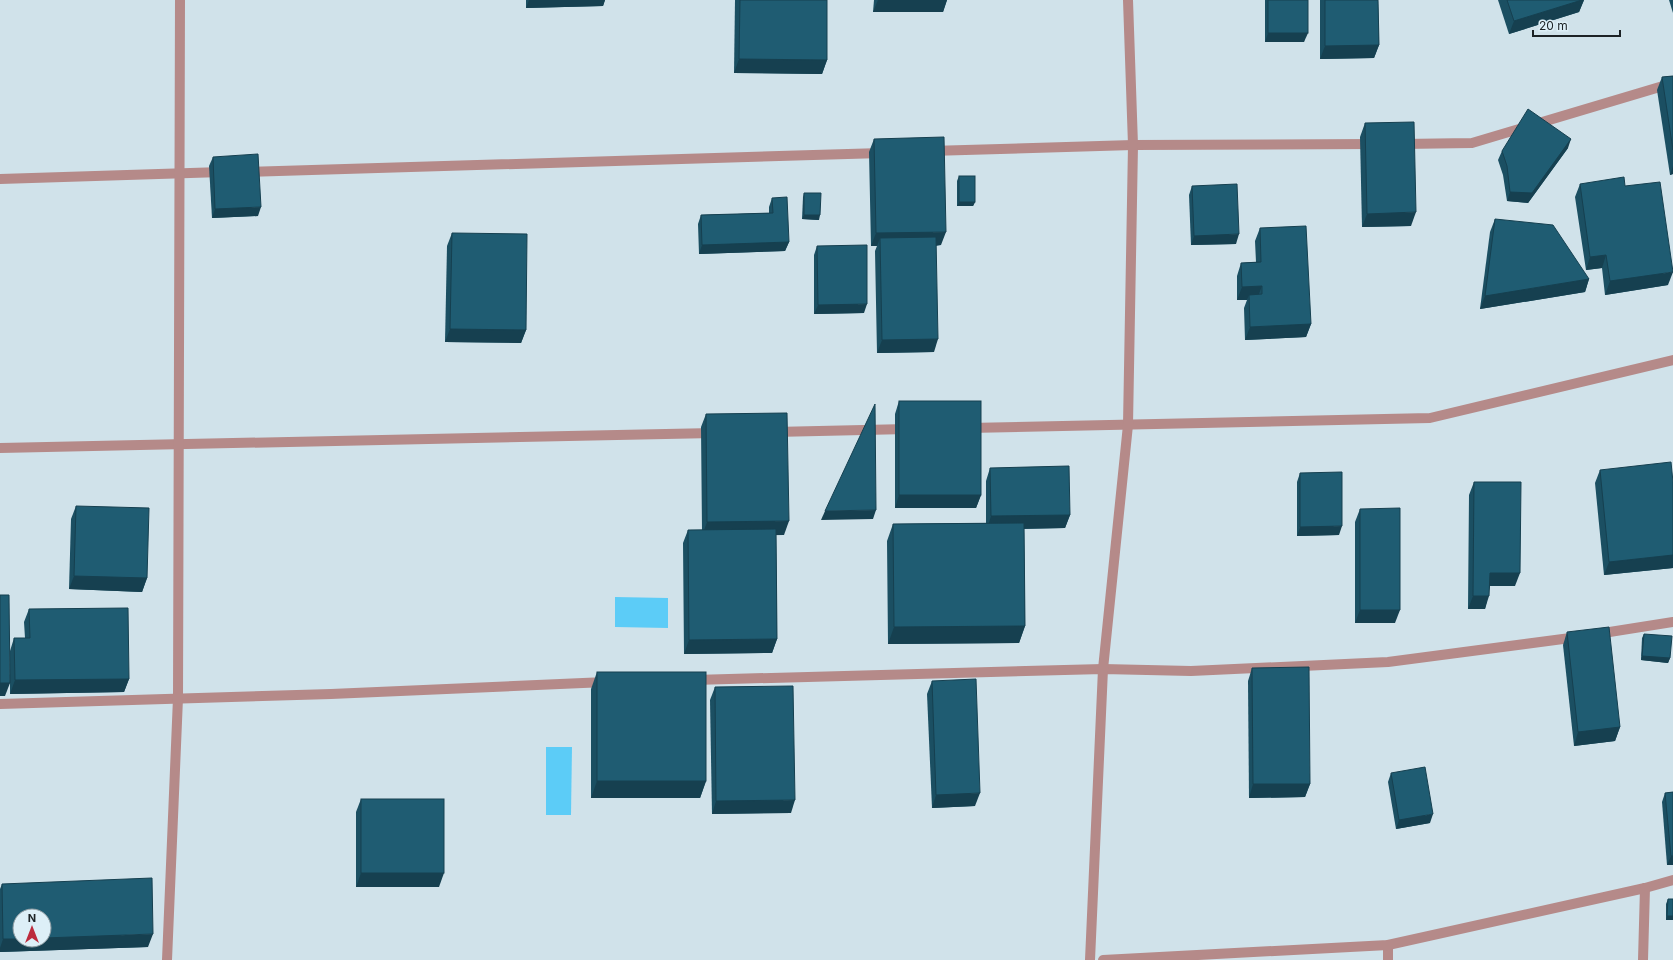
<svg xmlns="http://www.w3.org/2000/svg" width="1673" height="960" viewBox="0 0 1673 960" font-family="Inter,sans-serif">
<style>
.water{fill:#5cccf7}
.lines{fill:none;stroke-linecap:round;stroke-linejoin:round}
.minor{stroke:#b58a89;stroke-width:10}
.wall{fill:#1b4f62}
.shaded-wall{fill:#164050}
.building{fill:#1f5c72;stroke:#164050}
</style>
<rect width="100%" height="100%" fill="#d0e2ea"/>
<g class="water">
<path d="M 615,597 L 668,598 L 668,628 L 615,627 Z"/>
<path d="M 546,747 L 572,747 L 571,815 L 546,815 Z"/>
</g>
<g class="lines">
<g class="minor">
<path d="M 1402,144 L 1472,143 L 1673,83"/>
<path d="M 930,151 L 1133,145 L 1374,144"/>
<path d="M 246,172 L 882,153"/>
<path d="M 0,179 L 222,172"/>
<path d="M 968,428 L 1430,418 L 1673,360"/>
<path d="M 774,432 L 908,429"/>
<path d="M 0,448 L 714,433"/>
<path d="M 1597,634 L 1673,622"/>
<path d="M 694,680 L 1103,669 L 1191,671 L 1388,662 L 1578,637"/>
<path d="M 0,704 L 331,694 L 606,682"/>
<path d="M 1388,945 L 1388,960"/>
<path d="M 167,960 L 178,698 L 180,0"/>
<path d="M 1090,960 L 1103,669 L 1128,425 L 1133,145 L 1128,0"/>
<path d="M 1103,960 L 1388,945 L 1645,888 L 1673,880"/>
<path d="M 1643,960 L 1645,888"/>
</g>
</g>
<g class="wall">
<path d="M 526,0 L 605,0 L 603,6 L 526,8 Z"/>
<path d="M 735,0 L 827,0 L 827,60 L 822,74 L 734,73 Z"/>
<path d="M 874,0 L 947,0 L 943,12 L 873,12 Z"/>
<path d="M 1265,0 L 1308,0 L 1304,42 L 1265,42 Z"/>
<path d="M 1320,0 L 1378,0 L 1379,45 L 1374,58 L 1320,59 Z"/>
<path d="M 1498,0 L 1584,0 L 1579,12 L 1509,34 Z"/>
<path d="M 1669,0 L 1673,0 L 1673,13 Z"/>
<path d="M 1673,76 L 1673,174 L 1670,175 L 1657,90 L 1662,77 Z"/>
<path d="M 1365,123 L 1411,226 L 1362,227 L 1360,137 Z"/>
<path d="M 874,139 L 941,245 L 936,246 L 934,352 L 877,353 L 875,251 L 877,246 L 871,246 L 869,152 Z"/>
<path d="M 1568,148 L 1528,203 L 1507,201 L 1503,175 L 1498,160 L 1502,151 Z"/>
<path d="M 213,157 L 258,216 L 212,218 L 209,166 Z"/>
<path d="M 959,176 L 975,202 L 973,206 L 957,206 L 957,181 Z"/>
<path d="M 1580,184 L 1625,186 L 1668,285 L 1605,295 L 1602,268 L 1586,270 L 1575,197 Z"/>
<path d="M 1192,186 L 1236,244 L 1191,245 L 1189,195 Z"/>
<path d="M 804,193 L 819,220 L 802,219 L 803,197 Z"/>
<path d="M 772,198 L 789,242 L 785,251 L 699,254 L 698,224 L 701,215 L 769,213 L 769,207 Z"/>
<path d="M 1495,219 L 1589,279 L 1585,292 L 1480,309 L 1490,232 Z"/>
<path d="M 1260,228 L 1311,324 L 1306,337 L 1245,340 L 1244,308 L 1247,300 L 1237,300 L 1237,276 L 1241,263 L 1256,262 L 1255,241 Z"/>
<path d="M 452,233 L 526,330 L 521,343 L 445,342 L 447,246 Z"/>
<path d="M 817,246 L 864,313 L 814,314 L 814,255 Z"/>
<path d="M 899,401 L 981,495 L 976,508 L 895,508 L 895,414 Z"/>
<path d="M 706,414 L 784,535 L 776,535 L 777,639 L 772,653 L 684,654 L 683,543 L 688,530 L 702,530 L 701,427 Z"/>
<path d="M 990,468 L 1070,515 L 1065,528 L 1024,529 L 1025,626 L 1019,643 L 888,644 L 887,541 L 893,524 L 986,523 L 986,481 Z"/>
<path d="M 1600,470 L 1673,482 L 1673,568 L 1604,575 L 1595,483 Z"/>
<path d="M 1300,473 L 1339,535 L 1297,536 L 1297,482 Z"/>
<path d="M 1474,482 L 1515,586 L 1490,586 L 1485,609 L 1468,609 L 1469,495 Z"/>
<path d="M 76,506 L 147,578 L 142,592 L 69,589 L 71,519 Z"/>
<path d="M 1360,509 L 1395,623 L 1355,623 L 1355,522 Z"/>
<path d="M 29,609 L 129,679 L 124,692 L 10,694 L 10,651 L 14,638 L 25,638 L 24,622 Z"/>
<path d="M 1567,632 L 1620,727 L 1615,741 L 1574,746 L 1563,645 Z"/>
<path d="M 1644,634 L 1670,658 L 1668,663 L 1641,660 L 1642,638 Z"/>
<path d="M 1252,668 L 1310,784 L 1305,797 L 1249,798 L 1248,681 Z"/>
<path d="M 597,672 L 706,781 L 700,798 L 591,798 L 591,689 Z"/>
<path d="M 932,681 L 975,806 L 932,808 L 927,694 Z"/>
<path d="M 715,687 L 791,813 L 712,814 L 710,700 Z"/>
<path d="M 1391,773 L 1430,823 L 1396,829 L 1388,782 Z"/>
<path d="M 1673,792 L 1673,865 L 1667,865 L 1662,802 L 1665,793 Z"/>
<path d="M 361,799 L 439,887 L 356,887 L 356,812 Z"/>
<path d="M 2,884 L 148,947 L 0,952 L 0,889 Z"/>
<path d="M 1668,899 L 1673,899 L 1673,920 L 1666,920 L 1666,904 Z"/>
</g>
<g class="shaded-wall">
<path d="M 529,0 L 605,0 L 603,6 L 526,8 Z"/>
<path d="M 878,0 L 947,0 L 943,12 L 873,12 Z"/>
<path d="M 1582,0 L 1584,0 L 1579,12 L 1509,34 L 1514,21 Z"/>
<path d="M 1268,33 L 1308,33 L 1304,42 L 1265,42 Z"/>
<path d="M 1379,45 L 1374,58 L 1320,59 L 1325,46 Z"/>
<path d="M 739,59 L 827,60 L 822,74 L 734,73 Z"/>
<path d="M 1571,139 L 1568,148 L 1528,203 L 1507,201 L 1510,192 Z"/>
<path d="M 1673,166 L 1673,174 L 1670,175 Z"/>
<path d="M 959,202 L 975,202 L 973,206 L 957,206 Z"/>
<path d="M 261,207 L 258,216 L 212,218 L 215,209 Z"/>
<path d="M 1416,212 L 1411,226 L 1362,227 L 1367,214 Z"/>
<path d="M 804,215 L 820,215 L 819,220 L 802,219 Z"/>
<path d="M 946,232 L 941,245 L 880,246 L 880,238 L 877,246 L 871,246 L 876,233 Z"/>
<path d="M 1239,234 L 1236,244 L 1191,245 L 1194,236 Z"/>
<path d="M 789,242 L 785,251 L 699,254 L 702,245 Z"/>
<path d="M 1606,255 L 1602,268 L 1586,270 L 1590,257 Z"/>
<path d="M 1673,272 L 1668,285 L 1605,295 L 1610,281 Z"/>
<path d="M 1589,279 L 1585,292 L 1480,309 L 1485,296 Z"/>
<path d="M 1262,286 L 1257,299 L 1249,295 L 1247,300 L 1237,300 L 1242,287 Z"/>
<path d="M 867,304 L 864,313 L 814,314 L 818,305 Z"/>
<path d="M 1311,324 L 1306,337 L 1245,340 L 1250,327 Z"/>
<path d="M 450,329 L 526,330 L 521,343 L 445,342 Z"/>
<path d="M 938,339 L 934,352 L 877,353 L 882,340 Z"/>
<path d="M 899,495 L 981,495 L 976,508 L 895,508 Z"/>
<path d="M 876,510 L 873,519 L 821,520 L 825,511 Z"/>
<path d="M 1070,515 L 1065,528 L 987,529 L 991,516 Z"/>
<path d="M 789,521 L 784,535 L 702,536 L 707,522 Z"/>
<path d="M 1342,526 L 1339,535 L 1297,536 L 1300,527 Z"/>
<path d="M 1673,555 L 1673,568 L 1604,575 L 1609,562 Z"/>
<path d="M 1490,573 L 1520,573 L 1515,586 L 1485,586 Z"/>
<path d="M 74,576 L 147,578 L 142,592 L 69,589 Z"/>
<path d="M 1473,596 L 1489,596 L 1485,609 L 1468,609 Z"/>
<path d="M 1360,610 L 1400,610 L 1395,623 L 1355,623 Z"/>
<path d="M 1025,626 L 1019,643 L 888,644 L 894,627 Z"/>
<path d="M 777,639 L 772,653 L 684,654 L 689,640 Z"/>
<path d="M 1642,656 L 1670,658 L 1668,663 L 1641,660 Z"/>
<path d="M 129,679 L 124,692 L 10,694 L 15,680 Z"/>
<path d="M 0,683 L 10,683 L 5,696 L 0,696 Z"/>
<path d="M 1620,727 L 1615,741 L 1574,746 L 1578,732 Z"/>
<path d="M 597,781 L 706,781 L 700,798 L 591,798 Z"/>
<path d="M 1253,784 L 1310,784 L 1305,797 L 1249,798 Z"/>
<path d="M 980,793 L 975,806 L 932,808 L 936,795 Z"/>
<path d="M 795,800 L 791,813 L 712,814 L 716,801 Z"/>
<path d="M 1433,814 L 1430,823 L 1396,829 L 1399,820 Z"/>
<path d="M 1671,856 L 1673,856 L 1673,865 L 1667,865 Z"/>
<path d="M 361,873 L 444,873 L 439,887 L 356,887 Z"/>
<path d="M 1667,916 L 1673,916 L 1673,920 L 1666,920 Z"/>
<path d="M 153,934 L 148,947 L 0,952 L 0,948 L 3,939 L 20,939 L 20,940 L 44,940 L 44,938 Z"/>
</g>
<g class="building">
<path d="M 740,0 L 827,0 L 827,60 L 739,59 Z"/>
<rect x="1268" y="0" width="40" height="33"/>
<path d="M 1325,0 L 1378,0 L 1379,45 L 1325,46 Z"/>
<path d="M 1507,0 L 1582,0 L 1514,21 Z"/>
<path d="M 1673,76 L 1673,150 L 1662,77 Z"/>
<path d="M 1528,109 L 1571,139 L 1532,193 L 1510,192 L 1507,166 L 1502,151 Z"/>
<path d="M 1414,122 L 1416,212 L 1367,214 L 1365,123 Z"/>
<path d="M 944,137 L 946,232 L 876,233 L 874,139 Z"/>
<path d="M 258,154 L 261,207 L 215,209 L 213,157 Z"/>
<rect x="959" y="176" width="16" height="26"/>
<path d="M 1624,177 L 1625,186 L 1660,182 L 1673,272 L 1610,281 L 1606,255 L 1590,257 L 1580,184 Z"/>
<path d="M 1237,184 L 1239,234 L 1194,236 L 1192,186 Z"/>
<path d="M 804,193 L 821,193 L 820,215 L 804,215 Z"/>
<path d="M 787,197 L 789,242 L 702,245 L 701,215 L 773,213 L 772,198 Z"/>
<path d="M 1495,219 L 1553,225 L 1589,279 L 1485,296 Z"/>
<path d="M 1306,226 L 1311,324 L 1250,327 L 1249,295 L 1262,294 L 1262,286 L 1242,287 L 1241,263 L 1261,262 L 1260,228 Z"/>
<path d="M 452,233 L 527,234 L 526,330 L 450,329 Z"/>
<path d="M 936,237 L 938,339 L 882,340 L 880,238 Z"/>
<path d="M 867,245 L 867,304 L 818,305 L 817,246 Z"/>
<rect x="899" y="401" width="82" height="94"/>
<path d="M 875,404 L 876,510 L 825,511 Z"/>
<path d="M 787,413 L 789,521 L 707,522 L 706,414 Z"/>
<path d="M 1671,462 L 1673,482 L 1673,555 L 1609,562 L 1600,470 Z"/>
<path d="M 1069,466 L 1070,515 L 991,516 L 990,468 Z"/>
<path d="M 1342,472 L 1342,526 L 1300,527 L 1300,473 Z"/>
<path d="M 1474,482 L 1521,482 L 1520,573 L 1490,573 L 1489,596 L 1473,596 Z"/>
<path d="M 76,506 L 149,508 L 147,578 L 74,576 Z"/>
<path d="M 1400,508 L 1400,610 L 1360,610 L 1360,509 Z"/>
<path d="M 1024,523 L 1025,626 L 894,627 L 893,524 Z"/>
<path d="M 776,529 L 777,639 L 689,640 L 688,530 Z"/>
<path d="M 0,595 L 9,595 L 10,683 L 0,683 Z"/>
<path d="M 128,608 L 129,679 L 15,680 L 14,638 L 30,638 L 29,609 Z"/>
<path d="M 1609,627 L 1620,727 L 1578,732 L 1567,632 Z"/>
<path d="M 1644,634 L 1672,636 L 1670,658 L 1642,656 Z"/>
<path d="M 1309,667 L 1310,784 L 1253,784 L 1252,668 Z"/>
<rect x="597" y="672" width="109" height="109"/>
<path d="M 976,679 L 980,793 L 936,795 L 932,681 Z"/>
<path d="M 793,686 L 795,800 L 716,801 L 715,687 Z"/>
<path d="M 1425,767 L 1433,814 L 1399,820 L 1391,773 Z"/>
<path d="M 1673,792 L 1673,856 L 1671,856 L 1665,793 Z"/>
<rect x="361" y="799" width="83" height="74"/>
<path d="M 152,878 L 153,934 L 44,938 L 44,916 L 20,916 L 20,939 L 3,939 L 2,884 Z"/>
<path d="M 1668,899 L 1673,899 L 1673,916 L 1667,916 Z"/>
</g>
<g transform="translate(32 928)"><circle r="19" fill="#ddeff7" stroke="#909da3"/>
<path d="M0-3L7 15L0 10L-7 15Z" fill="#bc2b3d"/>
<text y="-6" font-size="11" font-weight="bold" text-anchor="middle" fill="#1c2225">N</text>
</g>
<path d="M1533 30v6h87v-6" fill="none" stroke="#1c2225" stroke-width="2"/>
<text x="1539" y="30" font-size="12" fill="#1c2225" stroke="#ddeff7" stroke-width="3" paint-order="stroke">20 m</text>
</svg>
